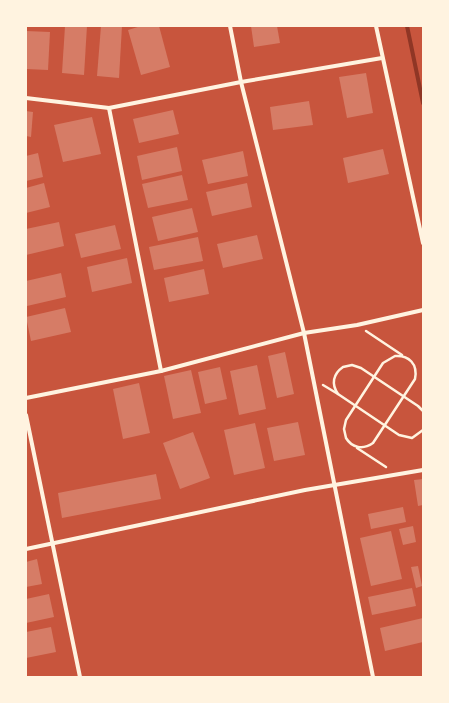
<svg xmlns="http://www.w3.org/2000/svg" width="449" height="703" viewBox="0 0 449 703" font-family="'Zilla Slab',serif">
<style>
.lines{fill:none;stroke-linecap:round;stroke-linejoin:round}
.stream{stroke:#8f3625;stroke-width:4}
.building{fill:#d67c66}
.path{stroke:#fff3e0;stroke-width:2.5}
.minor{stroke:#fff3e0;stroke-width:4}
</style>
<rect width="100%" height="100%" fill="#c8553d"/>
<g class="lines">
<path class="stream" d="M 407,26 L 423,103"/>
</g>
<g class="building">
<path d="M 65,26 L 87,26 L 84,75 L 62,73 Z"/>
<path d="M 101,26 L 122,26 L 119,78 L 97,76 Z"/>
<path d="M 141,26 L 159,26 L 170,67 L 141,75 L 128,30 Z"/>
<path d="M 251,26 L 277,26 L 280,43 L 254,47 Z"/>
<path d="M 26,31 L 50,32 L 48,70 L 26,69 Z"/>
<path d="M 366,73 L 373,113 L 347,118 L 339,77 Z"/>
<path d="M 309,101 L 313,125 L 273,130 L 270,107 Z"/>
<path d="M 173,110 L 179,134 L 139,143 L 133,119 Z"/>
<path d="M 26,111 L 33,112 L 31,137 L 26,136 Z"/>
<path d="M 92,117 L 101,154 L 63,162 L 54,125 Z"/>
<path d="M 177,147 L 182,171 L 142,180 L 137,156 Z"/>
<path d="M 383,149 L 389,174 L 348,183 L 343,158 Z"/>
<path d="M 243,151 L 248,176 L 208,184 L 202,160 Z"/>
<path d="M 38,153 L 43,177 L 26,181 L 26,156 Z"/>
<path d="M 182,175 L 188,200 L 148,208 L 142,184 Z"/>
<path d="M 44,183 L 50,207 L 26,213 L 26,188 Z"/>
<path d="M 247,183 L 252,207 L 212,216 L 206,192 Z"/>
<path d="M 192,208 L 198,232 L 158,241 L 152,217 Z"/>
<path d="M 59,222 L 64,246 L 26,255 L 26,229 Z"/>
<path d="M 115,225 L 121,249 L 81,258 L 75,234 Z"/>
<path d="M 257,235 L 263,259 L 223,268 L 217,244 Z"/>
<path d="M 198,237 L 203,261 L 154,270 L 149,247 Z"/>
<path d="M 127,258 L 132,283 L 92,292 L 87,267 Z"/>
<path d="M 204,269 L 209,294 L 169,302 L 164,278 Z"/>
<path d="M 61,273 L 66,297 L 27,306 L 26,281 Z"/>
<path d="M 65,308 L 71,332 L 31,341 L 26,317 Z"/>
<path d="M 285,352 L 294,394 L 277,398 L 268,356 Z"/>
<path d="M 257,365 L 266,409 L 239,415 L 230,371 Z"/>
<path d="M 220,367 L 227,399 L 205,404 L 198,372 Z"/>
<path d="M 191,370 L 201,413 L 173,419 L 164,376 Z"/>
<path d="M 139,383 L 150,433 L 123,439 L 113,389 Z"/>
<path d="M 298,422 L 305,455 L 274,461 L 267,428 Z"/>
<path d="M 255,423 L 265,468 L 234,475 L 224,430 Z"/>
<path d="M 193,432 L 210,478 L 180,489 L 163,443 Z"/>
<path d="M 156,474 L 161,499 L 62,518 L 58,493 Z"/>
<path d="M 423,479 L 423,505 L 418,506 L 414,480 Z"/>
<path d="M 403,507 L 406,522 L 371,529 L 368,514 Z"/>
<path d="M 413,526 L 416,542 L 403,545 L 399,529 Z"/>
<path d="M 391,531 L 402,579 L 371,586 L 360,538 Z"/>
<path d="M 37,559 L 42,584 L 26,587 L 26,562 Z"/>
<path d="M 418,566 L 422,586 L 416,588 L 411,567 Z"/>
<path d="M 412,588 L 416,606 L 372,615 L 368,597 Z"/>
<path d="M 49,594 L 54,617 L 26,623 L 26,599 Z"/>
<path d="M 423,618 L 423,642 L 385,651 L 380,628 Z"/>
<path d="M 51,627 L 56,652 L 26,658 L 26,632 Z"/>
</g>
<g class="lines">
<g class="path">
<path d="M 366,331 L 402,355"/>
<path d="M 395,356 C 409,355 418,364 415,379 L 373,443 C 363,450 352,448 346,438 L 344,429 L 346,420 L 383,363 Z"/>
<path d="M 323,385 L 338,394"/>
<path d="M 423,411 L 418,406 L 361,368 L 352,365 L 343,367 C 333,374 331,384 338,394 L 399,435 L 412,438 L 423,430"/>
<path d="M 357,448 L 386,467"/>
</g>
<g class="minor">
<path d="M 230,26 L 241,82 L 304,333 L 373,677"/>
<path d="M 376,26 L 423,243"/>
<path d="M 26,98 L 109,108 L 241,82 L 382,58"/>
<path d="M 109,108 L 161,371"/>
<path d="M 26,398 L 161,371 L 304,333 L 357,325 L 423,310"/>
<path d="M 26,415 L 80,677"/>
<path d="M 26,549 L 305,490 L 423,470"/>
</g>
</g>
<rect width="449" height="703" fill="none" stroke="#fff3e0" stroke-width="54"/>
</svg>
